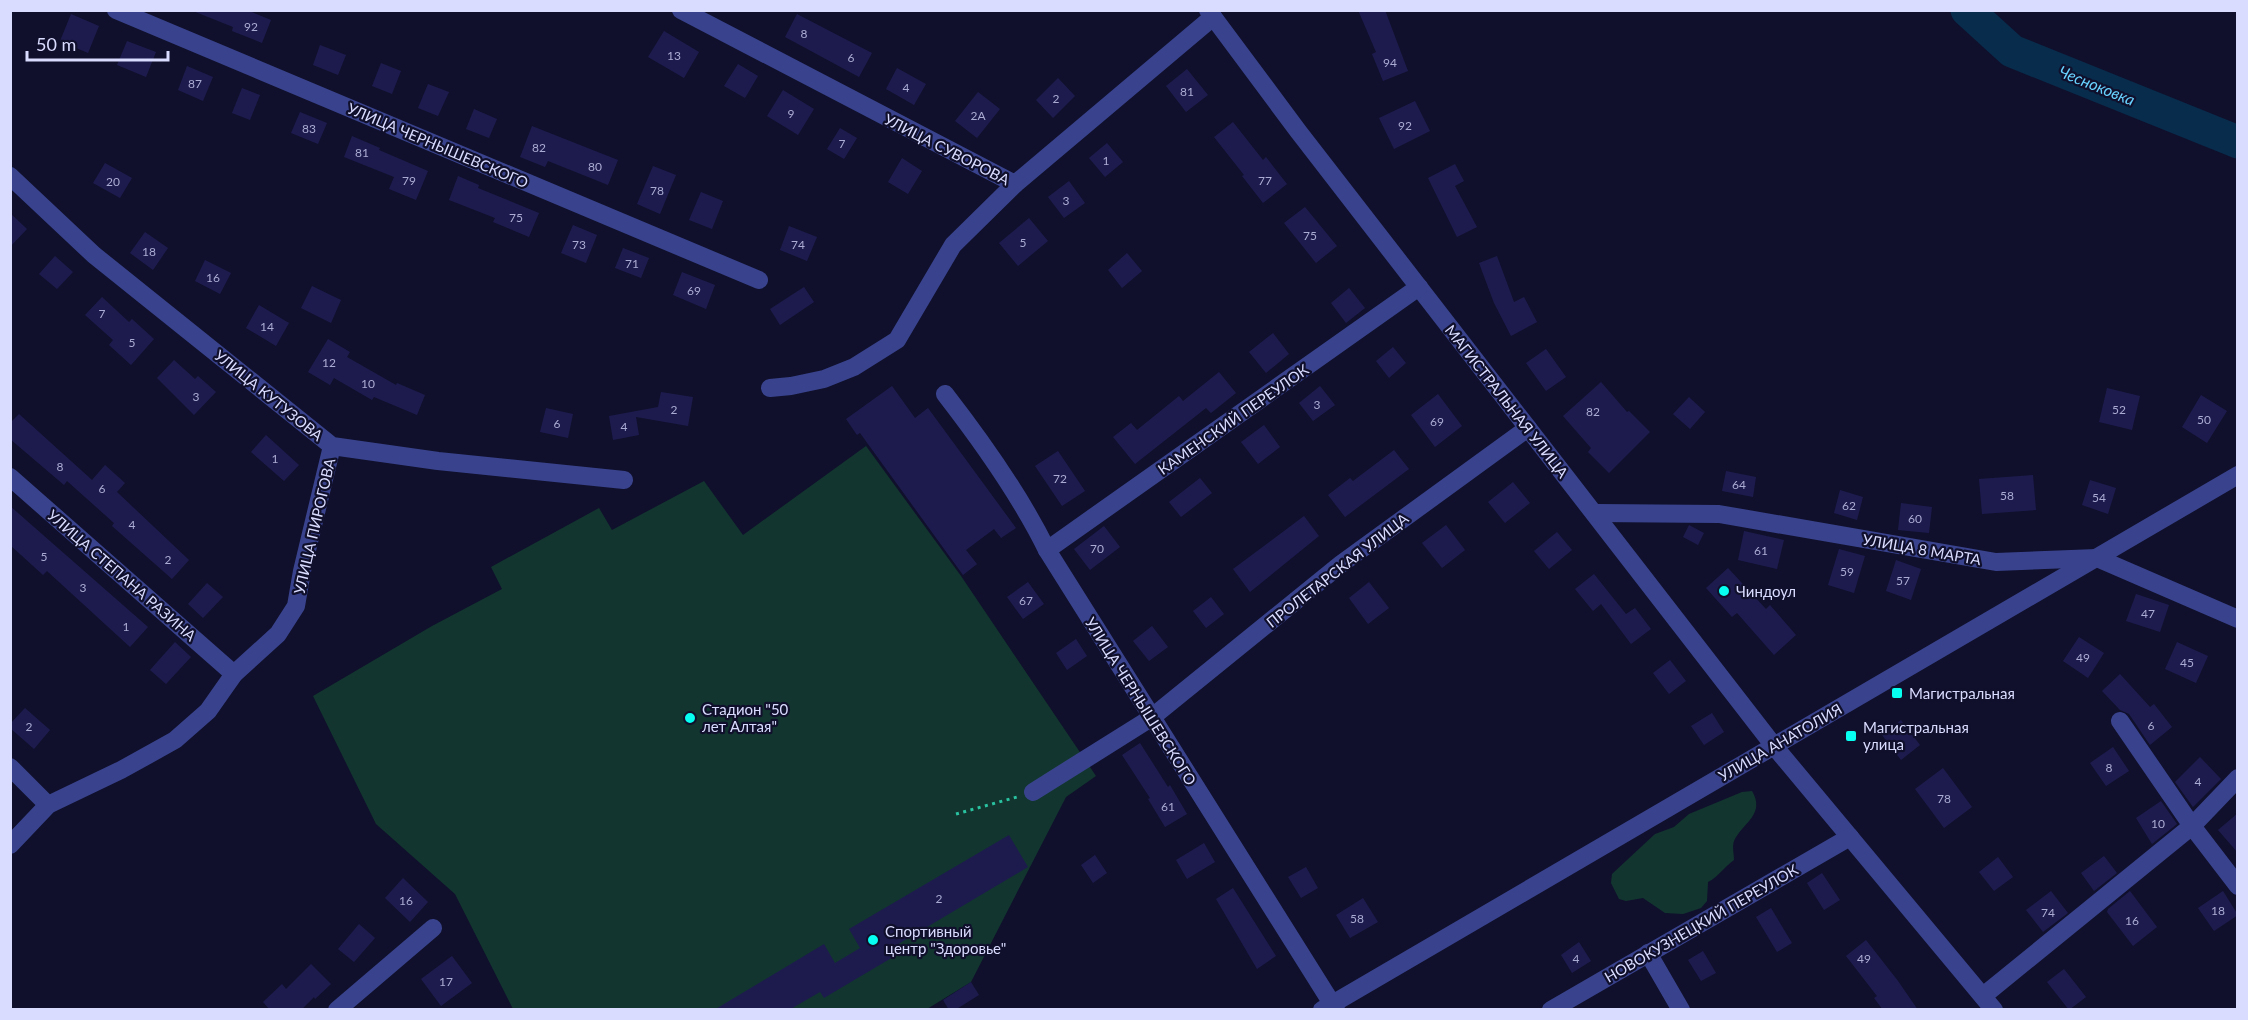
<svg xmlns="http://www.w3.org/2000/svg" width="2248" height="1020" viewBox="0 0 2248 1020" font-family="Lato,sans-serif">
<style>
.green{fill:#12362f}
.lines{fill:none;stroke-linecap:round;stroke-linejoin:round}
.river{stroke:#082c4c;stroke-width:33}
.building{fill:#1d1b4e}
.path{stroke:#2ac3a1;stroke-width:3;stroke-dasharray:3 4.5;stroke-linecap:butt}
.minor{stroke:#39438d;stroke-width:18}
.poi-dot{fill:#06fff0;stroke:#10102c;stroke-width:2}
.labels{text-anchor:middle;dominant-baseline:central;stroke-width:4.5;stroke-linejoin:round;paint-order:stroke}
.number-label{font-size:12px;fill:#abacd3}
.street-label{font-size:15px;fill:#dadcff;stroke:#10102c}
.poi-label{font-size:15px;fill:#dadcff;stroke:#10102c;text-anchor:start}
.water-label{font-size:16px;font-style:italic;fill:#68d2ff;stroke:#10102c}
</style>
<rect width="100%" height="100%" fill="#10102c"/>
<g class="green">
<path d="M 866,446 L 961,576 L 1096,776 L 1066,797 L 971,982 L 927,1009 L 513,1009 L 455,894 L 376,824 L 313,696 L 432,626 L 502,589 L 491,567 L 599,508 L 612,530 L 704,481 L 743,535 Z"/>
<path d="M 1752,791 C 1766,815 1742,823 1734,841 C 1732,846 1734,854 1734,860 C 1724,867 1718,877 1708,882 L 1707,901 L 1701,908 L 1683,914 L 1665,913 L 1643,898 L 1626,901 L 1619,899 L 1611,883 L 1612,874 L 1655,834 L 1674,827 L 1689,814 L 1742,792 Z"/>
</g>
<g class="lines">
<path class="river" d="M 1967,10 L 2012,51 L 2238,142"/>
</g>
<g class="building">
<path d="M 247,10 L 271,20 L 262,43 L 232,31 L 233,27 L 193,11 Z"/>
<path d="M 1358,10 L 1385,10 L 1408,71 L 1383,81 L 1372,54 L 1376,52 Z"/>
<path d="M 71,14 L 99,26 L 88,53 L 60,41 Z"/>
<path d="M 797,14 L 872,53 L 859,77 L 785,37 Z"/>
<path d="M 664,31 L 699,52 L 684,78 L 648,57 Z"/>
<path d="M 127,41 L 156,52 L 146,77 L 117,65 Z"/>
<path d="M 320,45 L 346,55 L 338,75 L 313,65 Z"/>
<path d="M 381,63 L 401,71 L 392,94 L 372,86 Z"/>
<path d="M 738,64 L 758,76 L 745,98 L 724,86 Z"/>
<path d="M 187,66 L 213,77 L 203,101 L 178,90 Z"/>
<path d="M 897,68 L 926,84 L 914,105 L 886,89 Z"/>
<path d="M 1187,69 L 1208,95 L 1186,112 L 1166,86 Z"/>
<path d="M 1058,78 L 1075,96 L 1053,118 L 1036,100 Z"/>
<path d="M 428,84 L 449,92 L 438,116 L 418,108 Z"/>
<path d="M 242,88 L 260,95 L 250,120 L 232,113 Z"/>
<path d="M 783,90 L 814,109 L 798,135 L 767,116 Z"/>
<path d="M 978,92 L 1000,109 L 977,138 L 955,121 Z"/>
<path d="M 1415,101 L 1430,131 L 1394,149 L 1379,118 Z"/>
<path d="M 474,109 L 497,119 L 489,138 L 466,129 Z"/>
<path d="M 300,112 L 327,123 L 318,144 L 291,133 Z"/>
<path d="M 1233,122 L 1263,160 L 1266,157 L 1287,184 L 1263,203 L 1242,176 L 1244,175 L 1214,137 Z"/>
<path d="M 532,126 L 618,160 L 608,185 L 548,161 L 545,167 L 520,157 Z"/>
<path d="M 840,128 L 857,138 L 844,159 L 827,149 Z"/>
<path d="M 352,136 L 380,148 L 379,150 L 428,171 L 416,200 L 389,189 L 394,177 L 344,157 Z"/>
<path d="M 1107,143 L 1123,162 L 1105,177 L 1089,158 Z"/>
<path d="M 902,158 L 922,171 L 908,194 L 888,182 Z"/>
<path d="M 105,163 L 132,178 L 120,198 L 93,183 Z"/>
<path d="M 1455,164 L 1464,181 L 1455,186 L 1477,227 L 1457,237 L 1428,178 Z"/>
<path d="M 653,166 L 676,175 L 660,214 L 637,204 Z"/>
<path d="M 458,176 L 479,185 L 478,188 L 539,213 L 529,237 L 493,222 L 495,218 L 449,200 Z"/>
<path d="M 1069,181 L 1085,203 L 1064,218 L 1048,197 Z"/>
<path d="M 701,192 L 723,201 L 712,229 L 689,220 Z"/>
<path d="M 1305,207 L 1337,246 L 1316,263 L 1284,223 Z"/>
<path d="M 10,213 L 27,229 L 10,247 Z"/>
<path d="M 1029,218 L 1048,241 L 1018,266 L 999,243 Z"/>
<path d="M 573,225 L 597,235 L 586,263 L 561,253 Z"/>
<path d="M 789,226 L 817,237 L 807,261 L 780,250 Z"/>
<path d="M 145,232 L 168,248 L 153,270 L 130,253 Z"/>
<path d="M 623,248 L 649,258 L 641,278 L 615,268 Z"/>
<path d="M 1127,253 L 1142,271 L 1122,288 L 1108,270 Z"/>
<path d="M 55,256 L 73,272 L 57,289 L 39,274 Z"/>
<path d="M 1497,256 L 1514,302 L 1524,297 L 1537,322 L 1511,336 L 1494,303 L 1479,263 Z"/>
<path d="M 205,260 L 231,273 L 220,294 L 195,281 Z"/>
<path d="M 682,272 L 715,285 L 706,309 L 673,295 Z"/>
<path d="M 312,286 L 341,300 L 331,323 L 301,308 Z"/>
<path d="M 804,287 L 814,302 L 780,325 L 770,309 Z"/>
<path d="M 1349,288 L 1365,308 L 1346,323 L 1331,303 Z"/>
<path d="M 102,297 L 129,322 L 132,319 L 154,339 L 131,365 L 109,345 L 113,340 L 85,315 Z"/>
<path d="M 259,305 L 289,323 L 276,346 L 246,328 Z"/>
<path d="M 1273,333 L 1289,354 L 1266,373 L 1249,352 Z"/>
<path d="M 328,339 L 350,352 L 347,357 L 396,385 L 397,383 L 425,395 L 417,415 L 374,397 L 372,400 L 334,378 L 330,385 L 308,372 Z"/>
<path d="M 1393,347 L 1406,363 L 1389,378 L 1376,361 Z"/>
<path d="M 1546,349 L 1566,377 L 1546,391 L 1526,363 Z"/>
<path d="M 174,360 L 195,379 L 198,376 L 216,392 L 194,415 L 157,378 Z"/>
<path d="M 1219,372 L 1236,393 L 1211,413 L 1206,408 L 1135,464 L 1113,437 L 1131,423 L 1137,430 L 1179,396 L 1183,401 Z"/>
<path d="M 1601,382 L 1627,412 L 1629,411 L 1650,432 L 1609,473 L 1588,452 L 1591,448 L 1563,416 Z"/>
<path d="M 892,386 L 915,418 L 928,408 L 1016,528 L 1001,538 L 994,529 L 966,550 L 977,564 L 963,575 L 860,433 L 857,435 L 846,419 Z"/>
<path d="M 1320,386 L 1335,405 L 1313,421 L 1299,403 Z"/>
<path d="M 2107,388 L 2140,396 L 2132,430 L 2099,422 Z"/>
<path d="M 661,392 L 693,397 L 688,426 L 636,417 L 639,435 L 613,440 L 609,416 L 658,407 Z"/>
<path d="M 1438,394 L 1462,426 L 1435,447 L 1411,415 Z"/>
<path d="M 2201,395 L 2227,411 L 2207,443 L 2182,427 Z"/>
<path d="M 1689,397 L 1705,412 L 1690,429 L 1673,414 Z"/>
<path d="M 546,408 L 573,414 L 568,438 L 540,432 Z"/>
<path d="M 19,414 L 92,480 L 105,465 L 125,483 L 117,492 L 189,560 L 172,579 L 112,526 L 114,523 L 67,481 L 64,485 L 10,439 L 10,423 Z"/>
<path d="M 1264,425 L 1280,447 L 1258,464 L 1241,442 Z"/>
<path d="M 266,435 L 299,465 L 284,481 L 251,452 Z"/>
<path d="M 1394,450 L 1409,469 L 1345,517 L 1328,495 L 1350,478 L 1353,481 Z"/>
<path d="M 1058,451 L 1085,491 L 1062,506 L 1035,466 Z"/>
<path d="M 1726,471 L 1756,477 L 1753,497 L 1722,491 Z"/>
<path d="M 2033,475 L 2036,510 L 1982,514 L 1979,479 Z"/>
<path d="M 1200,478 L 1212,493 L 1181,517 L 1169,502 Z"/>
<path d="M 2090,480 L 2116,488 L 2108,514 L 2082,505 Z"/>
<path d="M 1513,482 L 1530,503 L 1505,523 L 1488,502 Z"/>
<path d="M 1840,490 L 1863,497 L 1857,520 L 1834,513 Z"/>
<path d="M 1901,503 L 1932,507 L 1929,533 L 1898,530 Z"/>
<path d="M 10,506 L 148,627 L 130,647 L 47,571 L 43,575 L 10,545 Z"/>
<path d="M 1304,516 L 1319,536 L 1250,592 L 1233,569 Z"/>
<path d="M 1446,525 L 1465,550 L 1442,568 L 1422,543 Z"/>
<path d="M 1689,525 L 1704,533 L 1698,545 L 1683,537 Z"/>
<path d="M 1104,526 L 1120,547 L 1090,570 L 1074,549 Z"/>
<path d="M 1744,531 L 1784,540 L 1777,569 L 1738,560 Z"/>
<path d="M 1557,532 L 1572,550 L 1549,569 L 1534,551 Z"/>
<path d="M 1839,549 L 1865,556 L 1854,593 L 1828,585 Z"/>
<path d="M 1896,560 L 1921,569 L 1911,600 L 1886,591 Z"/>
<path d="M 1728,568 L 1766,609 L 1770,605 L 1796,635 L 1774,655 L 1737,613 L 1732,617 L 1706,588 Z"/>
<path d="M 1594,574 L 1626,614 L 1635,608 L 1651,629 L 1631,644 L 1601,604 L 1593,611 L 1575,589 Z"/>
<path d="M 1028,582 L 1044,604 L 1023,619 L 1007,597 Z"/>
<path d="M 1369,582 L 1389,608 L 1368,624 L 1349,598 Z"/>
<path d="M 207,583 L 223,597 L 203,618 L 188,604 Z"/>
<path d="M 2136,594 L 2169,605 L 2160,632 L 2126,621 Z"/>
<path d="M 1211,597 L 1224,614 L 1206,628 L 1193,611 Z"/>
<path d="M 1152,626 L 1168,647 L 1149,661 L 1133,641 Z"/>
<path d="M 2079,637 L 2104,653 L 2088,678 L 2063,661 Z"/>
<path d="M 1076,639 L 1087,656 L 1067,670 L 1056,653 Z"/>
<path d="M 175,642 L 191,657 L 166,684 L 150,670 Z"/>
<path d="M 2177,642 L 2208,656 L 2196,683 L 2165,669 Z"/>
<path d="M 1670,660 L 1686,681 L 1669,694 L 1653,673 Z"/>
<path d="M 2120,674 L 2150,707 L 2154,704 L 2172,727 L 2150,745 L 2129,714 L 2120,710 L 2102,691 Z"/>
<path d="M 25,708 L 50,730 L 34,749 L 10,728 L 10,724 Z"/>
<path d="M 1712,713 L 1724,732 L 1704,745 L 1691,726 Z"/>
<path d="M 1901,720 L 1920,745 L 1901,760 L 1882,735 Z"/>
<path d="M 1140,743 L 1168,787 L 1170,785 L 1187,814 L 1165,827 L 1148,799 L 1150,798 L 1122,755 Z"/>
<path d="M 2113,747 L 2129,771 L 2106,786 L 2090,763 Z"/>
<path d="M 2200,757 L 2221,779 L 2193,807 L 2175,782 Z"/>
<path d="M 1943,768 L 1972,807 L 1944,828 L 1915,789 Z"/>
<path d="M 2161,801 L 2177,824 L 2152,844 L 2136,818 Z"/>
<path d="M 2238,813 L 2238,853 L 2218,830 Z"/>
<path d="M 1009,835 L 1028,867 L 895,946 L 900,953 L 861,976 L 824,998 L 820,992 L 789,1010 L 714,1010 L 824,944 L 835,963 L 860,948 L 849,929 Z"/>
<path d="M 1204,843 L 1215,862 L 1187,879 L 1176,860 Z"/>
<path d="M 1095,855 L 1107,873 L 1093,883 L 1081,865 Z"/>
<path d="M 2104,856 L 2117,873 L 2094,891 L 2081,873 Z"/>
<path d="M 1998,857 L 2013,877 L 1994,891 L 1979,872 Z"/>
<path d="M 1306,867 L 1318,888 L 1301,898 L 1288,877 Z"/>
<path d="M 1822,873 L 1840,900 L 1824,910 L 1807,883 Z"/>
<path d="M 403,878 L 428,902 L 410,922 L 385,898 Z"/>
<path d="M 1233,888 L 1276,956 L 1257,969 L 1216,899 Z"/>
<path d="M 2051,891 L 2068,913 L 2043,932 L 2026,910 Z"/>
<path d="M 2130,891 L 2157,927 L 2133,946 L 2107,912 L 2108,909 Z"/>
<path d="M 2223,891 L 2238,915 L 2214,931 L 2198,908 Z"/>
<path d="M 1363,898 L 1378,922 L 1350,938 L 1336,915 Z"/>
<path d="M 1771,908 L 1792,943 L 1777,952 L 1756,917 Z"/>
<path d="M 359,924 L 375,938 L 354,962 L 338,949 Z"/>
<path d="M 1866,940 L 1898,981 L 1918,1010 L 1883,1010 L 1874,998 L 1877,996 L 1846,956 Z"/>
<path d="M 1579,942 L 1591,961 L 1572,973 L 1561,955 Z"/>
<path d="M 1703,951 L 1716,973 L 1701,981 L 1688,960 Z"/>
<path d="M 452,956 L 472,983 L 441,1006 L 421,979 Z"/>
<path d="M 311,964 L 331,984 L 315,999 L 314,997 L 301,1010 L 270,1010 L 263,1002 L 282,984 L 286,989 Z"/>
<path d="M 2064,969 L 2086,997 L 2069,1010 L 2047,982 Z"/>
<path d="M 971,982 L 979,995 L 955,1010 L 949,1010 L 943,1000 Z"/>
</g>
<g class="lines">
<path class="path" d="M 956,814 L 1017,797"/>
<g class="minor">
<path d="M 116,10 L 759,280"/>
<path d="M 681,10 L 1015,184 L 1213,17"/>
<path d="M 1208,10 L 1298,131 L 1774,746 L 1994,1010"/>
<path d="M 10,176 L 94,255 L 332,446 L 438,461 L 624,480"/>
<path d="M 770,388 L 791,386 L 824,379 L 854,367 L 897,340 L 953,245 L 1015,184"/>
<path d="M 945,394 C 983,443 1020,495 1047,550 L 1336,1010"/>
<path d="M 10,477 L 234,674"/>
<path d="M 1596,513 L 1719,514 L 1996,562 L 2097,558 L 2238,619"/>
<path d="M 1047,550 L 1419,287"/>
<path d="M 2120,721 L 2192,826 L 2238,886"/>
<path d="M 10,767 L 48,805"/>
<path d="M 1033,792 L 1151,718 L 1341,564 L 1528,428"/>
<path d="M 10,845 L 48,805 L 121,770 L 175,740 L 208,711 L 234,674 L 278,634 L 296,606 L 302,571 L 332,446"/>
<path d="M 1648,953 L 1681,1010"/>
<path d="M 1983,996 L 2192,826 L 2238,778"/>
<path d="M 337,1010 L 433,928"/>
<path d="M 1322,1010 L 2238,475"/>
<path d="M 1551,1010 L 1850,837"/>
</g>
</g>
<g class="poi-dot">
<circle cx="1724" cy="591" r="6"/>
<rect x="1891" y="687" width="12" height="12" rx="3"/>
<circle cx="690" cy="718" r="6"/>
<rect x="1845" y="730" width="12" height="12" rx="3"/>
<circle cx="873" cy="940" r="6"/>
</g>
<g class="labels">
<g class="number-label">
<text x="251" y="26">92</text>
<text x="804" y="33">8</text>
<text x="674" y="55">13</text>
<text x="851" y="57">6</text>
<text x="1390" y="62">94</text>
<text x="195" y="83">87</text>
<text x="906" y="87">4</text>
<text x="1187" y="91">81</text>
<text x="1056" y="98">2</text>
<text x="791" y="113">9</text>
<text x="978" y="115">2А</text>
<text x="1405" y="125">92</text>
<text x="309" y="128">83</text>
<text x="842" y="143">7</text>
<text x="539" y="147">82</text>
<text x="362" y="152">81</text>
<text x="1106" y="160">1</text>
<text x="595" y="166">80</text>
<text x="409" y="180">79</text>
<text x="1265" y="180">77</text>
<text x="113" y="181">20</text>
<text x="657" y="190">78</text>
<text x="1066" y="200">3</text>
<text x="516" y="217">75</text>
<text x="1310" y="235">75</text>
<text x="1023" y="242">5</text>
<text x="579" y="244">73</text>
<text x="798" y="244">74</text>
<text x="149" y="251">18</text>
<text x="632" y="263">71</text>
<text x="213" y="277">16</text>
<text x="694" y="290">69</text>
<text x="102" y="313">7</text>
<text x="267" y="326">14</text>
<text x="132" y="342">5</text>
<text x="329" y="362">12</text>
<text x="368" y="383">10</text>
<text x="196" y="396">3</text>
<text x="1317" y="404">3</text>
<text x="674" y="409">2</text>
<text x="2119" y="409">52</text>
<text x="1593" y="411">82</text>
<text x="2204" y="419">50</text>
<text x="1437" y="421">69</text>
<text x="557" y="423">6</text>
<text x="624" y="426">4</text>
<text x="275" y="458">1</text>
<text x="60" y="466">8</text>
<text x="1060" y="478">72</text>
<text x="1739" y="484">64</text>
<text x="102" y="488">6</text>
<text x="2007" y="495">58</text>
<text x="2099" y="497">54</text>
<text x="1849" y="505">62</text>
<text x="1915" y="518">60</text>
<text x="132" y="524">4</text>
<text x="1097" y="548">70</text>
<text x="1761" y="550">61</text>
<text x="44" y="556">5</text>
<text x="168" y="559">2</text>
<text x="1847" y="571">59</text>
<text x="1903" y="580">57</text>
<text x="83" y="587">3</text>
<text x="1026" y="600">67</text>
<text x="2148" y="613">47</text>
<text x="126" y="626">1</text>
<text x="2083" y="657">49</text>
<text x="2187" y="662">45</text>
<text x="2151" y="725">6</text>
<text x="29" y="726">2</text>
<text x="2109" y="767">8</text>
<text x="2198" y="781">4</text>
<text x="1944" y="798">78</text>
<text x="1168" y="806">61</text>
<text x="2158" y="823">10</text>
<text x="939" y="898">2</text>
<text x="406" y="900">16</text>
<text x="2218" y="910">18</text>
<text x="2048" y="912">74</text>
<text x="1357" y="918">58</text>
<text x="2132" y="920">16</text>
<text x="1576" y="958">4</text>
<text x="1864" y="958">49</text>
<text x="446" y="981">17</text>
</g>
<g class="street-label">
<text transform="translate(438 145) rotate(23)">УЛИЦА ЧЕРНЫШЕВСКОГО</text>
<text transform="translate(947 149) rotate(27)">УЛИЦА СУВОРОВА</text>
<text transform="translate(269 395) rotate(39)">УЛИЦА КУТУЗОВА</text>
<text transform="translate(1507 401) rotate(52)">МАГИСТРАЛЬНАЯ УЛИЦА</text>
<text transform="translate(1233 419) rotate(-35)">КАМЕНСКИЙ ПЕРЕУЛОК</text>
<text transform="translate(314 526) rotate(-77)">УЛИЦА ПИРОГОВА</text>
<text transform="translate(1922 549) rotate(10)">УЛИЦА 8 МАРТА</text>
<text transform="translate(1337 570) rotate(-38)">ПРОЛЕТАРСКАЯ УЛИЦА</text>
<text transform="translate(122 575) rotate(41)">УЛИЦА СТЕПАНА РАЗИНА</text>
<text transform="translate(1141 701) rotate(58)">УЛИЦА ЧЕРНЫШЕВСКОГО</text>
<text transform="translate(1780 742) rotate(-30)">УЛИЦА АНАТОЛИЯ</text>
<text transform="translate(1701 923) rotate(-30)">НОВОКУЗНЕЦКИЙ ПЕРЕУЛОК</text>
</g>
<g class="poi-label">
<text x="1736" y="591">Чиндоул</text>
<text x="1909" y="693">Магистральная</text>
<text x="702" y="709">Стадион "50<tspan x="702" dy="17">лет Алтая"</tspan></text>
<text x="1863" y="727">Магистральная<tspan x="1863" dy="17">улица</tspan></text>
<text x="885" y="931">Спортивный<tspan x="885" dy="17">центр "Здоровье"</tspan></text>
</g>
<g class="water-label">
<text transform="translate(2097 85) rotate(22)">Чесноковка</text>
</g>
</g>
<rect width="2248" height="1020" fill="none" stroke="#dadcff" stroke-width="24"/>
<path d="M27 51v9h141v-9" fill="none" stroke="#dadcff" stroke-width="3"/>
<text x="36" y="51" font-size="18" fill="#dadcff" stroke="#10102c" stroke-width="4.5" paint-order="stroke">50 m</text>
</svg>
